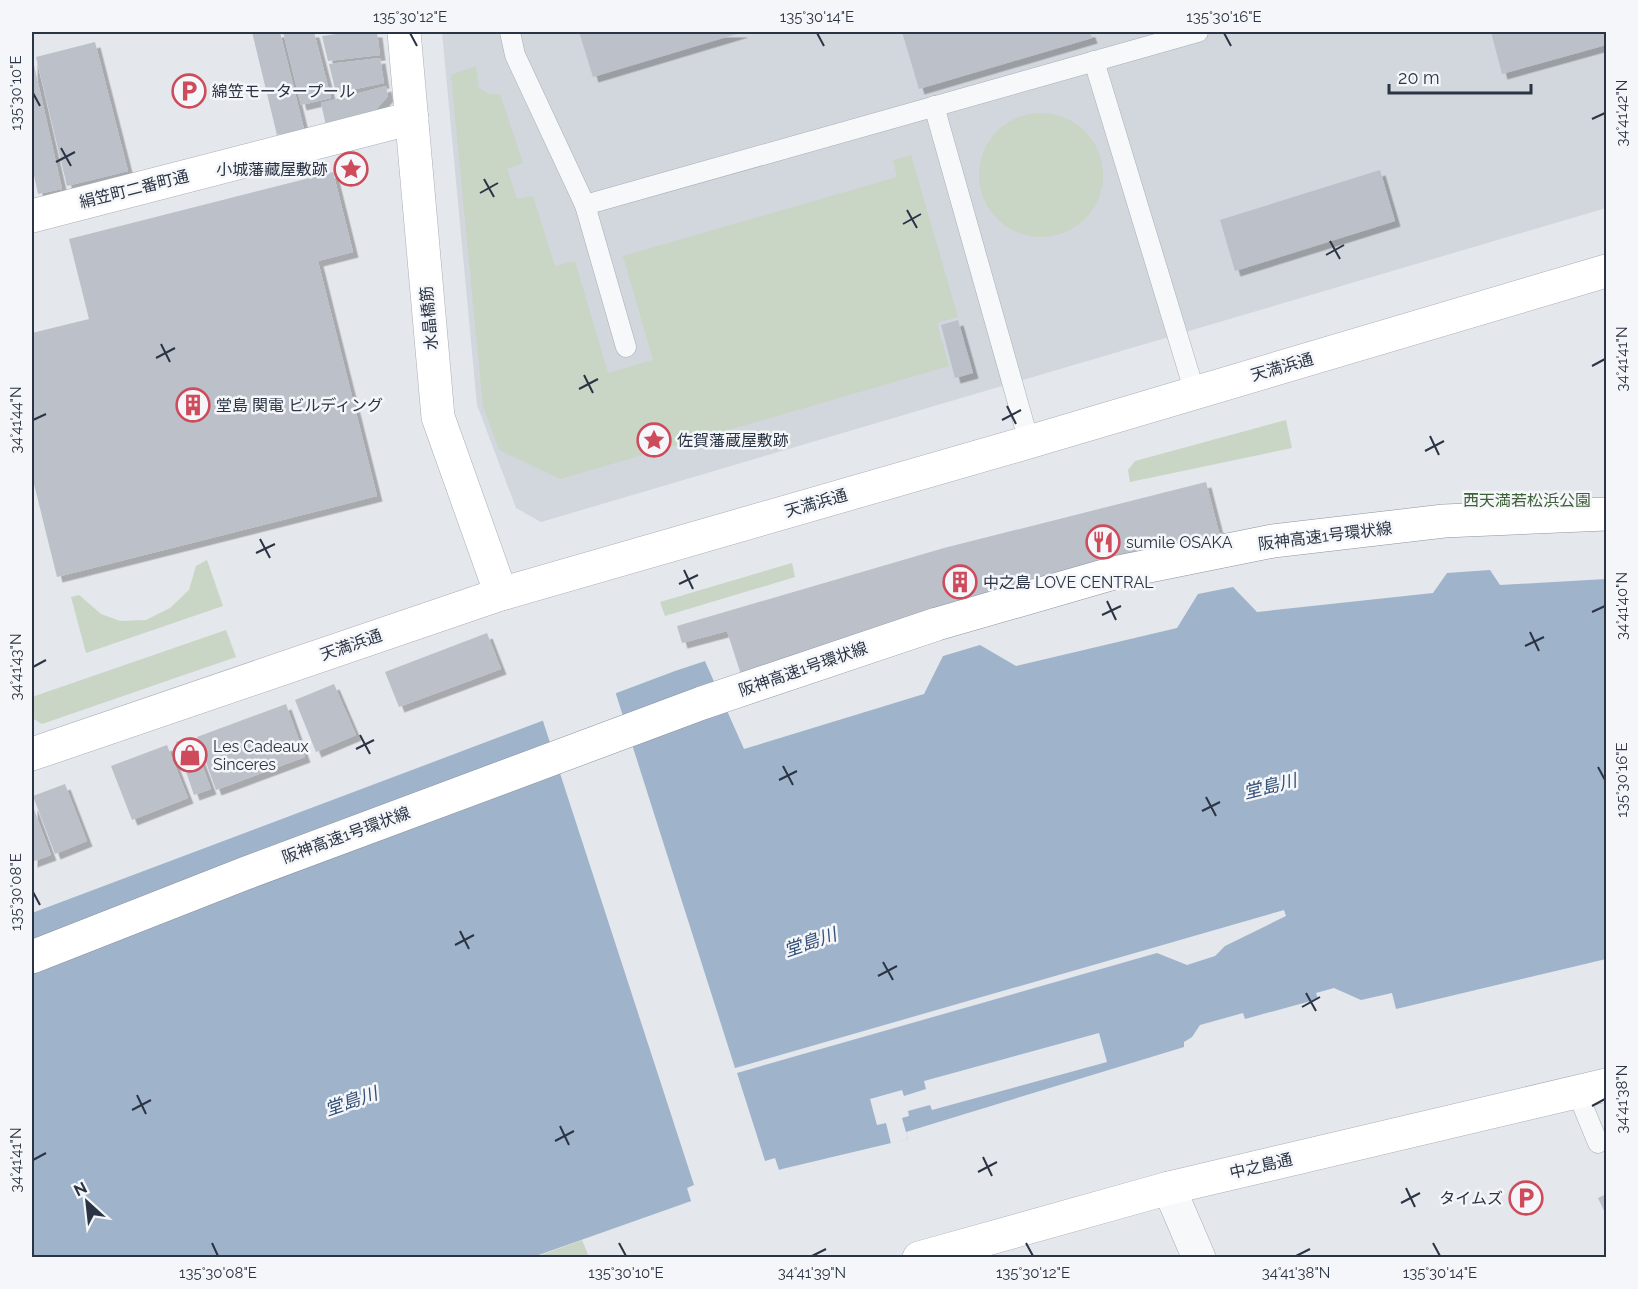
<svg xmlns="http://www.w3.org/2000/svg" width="1638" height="1289" viewBox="0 0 1638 1289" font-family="Raleway,'Noto Sans JP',sans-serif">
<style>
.built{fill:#d2d6dd}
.green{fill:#c9d5c5}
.water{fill:#9fb3cb}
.pier{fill:#e4e7ec}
.building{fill:#bbc0c9;filter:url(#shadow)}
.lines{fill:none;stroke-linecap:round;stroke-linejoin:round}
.lane-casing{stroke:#a9aeb6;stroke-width:21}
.street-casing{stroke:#a9aeb6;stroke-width:34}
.secondary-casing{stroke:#a9aeb6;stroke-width:34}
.highway-casing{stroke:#8b93a2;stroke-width:34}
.lane{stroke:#f7f8fa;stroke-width:20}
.street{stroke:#f7f8fa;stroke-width:33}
.secondary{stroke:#fff;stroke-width:33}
.highway{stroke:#fff;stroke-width:33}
.ticks{fill:none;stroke:#2b3444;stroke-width:2}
.labels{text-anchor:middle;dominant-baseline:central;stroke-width:5;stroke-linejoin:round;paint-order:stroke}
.poi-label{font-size:16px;fill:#2b3444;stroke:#f4f6f9;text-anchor:start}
.street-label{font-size:16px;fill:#2b3444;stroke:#f4f6f9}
.park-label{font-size:16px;fill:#3f6038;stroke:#f4f6f9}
.water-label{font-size:18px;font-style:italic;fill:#355178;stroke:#f4f6f9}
.neatline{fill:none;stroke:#2b3444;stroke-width:2}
.ticks-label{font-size:15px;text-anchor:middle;fill:#2b3444}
</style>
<defs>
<filter id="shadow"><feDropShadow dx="5.5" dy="5.5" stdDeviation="0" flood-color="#0004"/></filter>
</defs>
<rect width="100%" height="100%" fill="#e4e7ec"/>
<path class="built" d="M 442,32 L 1606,32 L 1606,208 L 541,522 L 516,508 L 477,405 Z"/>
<g class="green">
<path d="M 476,66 L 479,88 L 488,94 L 500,94 L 523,163 L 507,169 L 517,199 L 533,196 L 555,266 L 575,261 L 608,373 L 653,360 L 623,256 L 897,177 L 893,160 L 911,155 L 958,317 L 937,323 L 949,366 L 560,479 L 499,450 L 483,406 L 451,75 Z"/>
<circle cx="1041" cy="175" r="62"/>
<path d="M 1286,420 L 1292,448 L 1130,482 L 1128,470 L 1135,461 Z"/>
<path d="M 207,560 L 223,606 L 86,653 L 71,597 L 79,595 L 101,614 L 120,621 L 146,620 L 170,608 L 189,590 L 196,566 Z"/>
<path d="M 792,563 L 795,577 L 665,616 L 660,602 Z"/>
<path d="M 226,630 L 236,657 L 42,724 L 32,718 L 32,697 Z"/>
<path d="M 582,1240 L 589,1257 L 533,1258 Z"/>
</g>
<path class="water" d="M 1606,444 L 1606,959 L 1396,1009 L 1392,993 L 1361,1000 L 1334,988 L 1316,993 L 1318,999 L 1245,1019 L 1243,1013 L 1200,1025 L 1192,1037 L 1184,1042 L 1184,1047 L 906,1132 L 908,1139 L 782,1169 L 533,1257 L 32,1258 L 32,913 L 675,671 L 829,620 Z"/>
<g class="pier">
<path d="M 1606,441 L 1606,579 L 1500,585 L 1490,570 L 1447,573 L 1433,593 L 1257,612 L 1233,587 L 1198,594 L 1177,628 L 1016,666 L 980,645 L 943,656 L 924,694 L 744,749 L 704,659 L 957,573 L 1317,482 L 1584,442 Z"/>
<path d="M 615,691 L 735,1068 L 1284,910 L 1286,916 L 1225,946 L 1215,956 L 1187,965 L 1157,953 L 737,1073 L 765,1161 L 775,1158 L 780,1173 L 692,1204 L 687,1188 L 694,1185 L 542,718 Z"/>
<path d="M 1099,1033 L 1107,1062 L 932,1110 L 930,1105 L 908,1111 L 909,1116 L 902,1118 L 908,1139 L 891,1144 L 886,1123 L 877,1125 L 870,1099 L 902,1090 L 904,1096 L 926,1089 L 924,1081 Z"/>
</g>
<g class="building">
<path d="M 252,32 L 280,32 L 304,129 L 277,135 Z"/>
<path d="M 283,32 L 314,32 L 331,98 L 301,105 Z"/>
<path d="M 351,32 L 377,32 L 380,55 L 328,61 L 322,36 Z"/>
<path d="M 579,32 L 743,32 L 593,77 Z"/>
<path d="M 902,32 L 1090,32 L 1092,38 L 919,89 Z"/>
<path d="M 1491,32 L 1606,32 L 1606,45 L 1502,74 Z"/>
<path d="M 95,42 L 128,171 L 67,186 L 36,57 Z"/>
<path d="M 32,56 L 62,189 L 38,194 L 32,166 Z"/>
<path d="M 380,58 L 384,83 L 336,93 L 329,64 Z"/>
<path d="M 386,86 L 388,96 L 372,114 L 326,126 L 321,103 Z"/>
<path d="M 1380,170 L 1395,221 L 1235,271 L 1220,220 Z"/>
<path d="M 333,172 L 353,252 L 318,261 L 377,496 L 57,577 L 32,476 L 32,333 L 89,319 L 69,239 Z"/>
<path d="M 958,320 L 973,373 L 955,378 L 941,325 Z"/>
<path d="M 1206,482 L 1224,552 L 743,681 L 727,631 L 682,643 L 677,626 L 944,548 Z"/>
<path d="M 487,633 L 501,669 L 399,707 L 385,672 Z"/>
<path d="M 334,684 L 356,735 L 316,752 L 295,700 Z"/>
<path d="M 286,704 L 305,757 L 216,790 L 197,737 Z"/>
<path d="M 192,737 L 211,789 L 194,795 L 176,742 Z"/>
<path d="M 167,745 L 188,798 L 132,820 L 111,766 Z"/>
<path d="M 65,784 L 87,841 L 55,854 L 33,796 Z"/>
<path d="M 32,804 L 51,855 L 32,862 Z"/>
<path d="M 1606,1194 L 1606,1215 L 1598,1198 Z"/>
</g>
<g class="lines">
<g class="lane-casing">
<g id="lane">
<path d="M 510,32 L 515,55 L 585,205 L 1198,32"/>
<path d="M 1094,61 L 1195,393"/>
<path d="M 934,106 L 1029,442"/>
<path d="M 585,205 L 626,347"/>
<path d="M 1577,1092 L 1598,1143"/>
</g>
</g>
<g class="street-casing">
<path id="street" d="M 1169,1188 L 1199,1258"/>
</g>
<g class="secondary-casing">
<g id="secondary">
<path d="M 404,32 L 438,417 L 501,594"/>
<path d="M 32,216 L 412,118"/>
<path d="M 32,754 L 501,594 L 1029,442 L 1606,271"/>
<path d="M 919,1258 L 1169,1188 L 1606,1085"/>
</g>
</g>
<g class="highway-casing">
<path id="highway" d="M 32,957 L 246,873 L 702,703 L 937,624 L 1114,573 L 1273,541 L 1444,521 L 1606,514"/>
</g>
<use href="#lane" class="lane"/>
<use href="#street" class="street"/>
<use href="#secondary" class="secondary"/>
<use href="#highway" class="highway"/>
</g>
<path class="ticks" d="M 410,33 L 417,46M 817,33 L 824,46M 1224,33 L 1231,46M 33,93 L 40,106M 1592,119 L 1605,113M 61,148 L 71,166M 56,162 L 75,152M 484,179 L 494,197M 480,193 L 498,183M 907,210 L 917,228M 903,224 L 921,214M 1330,241 L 1340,259M 1326,255 L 1344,245M 161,344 L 170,362M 156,358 L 175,348M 1592,366 L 1605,359M 584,375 L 593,393M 579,389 L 598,379M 1007,406 L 1016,424M 33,420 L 46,414M 1002,420 L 1021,410M 1430,436 L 1439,455M 1425,451 L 1444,441M 260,539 L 270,558M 256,553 L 275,544M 684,570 L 693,589M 679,584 L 698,575M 1107,601 L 1116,620M 1592,612 L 1605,606M 1102,615 L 1121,606M 1530,632 L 1539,651M 1525,646 L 1544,637M 33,667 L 46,660M 360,735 L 370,754M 356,749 L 374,740M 783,766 L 793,785M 1598,767 L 1605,780M 779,780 L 797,771M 1206,797 L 1216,816M 1202,811 L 1220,802M 33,892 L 40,905M 460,931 L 469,949M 455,945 L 474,935M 883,962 L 893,980M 878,976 L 897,966M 1306,993 L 1316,1011M 1302,1007 L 1320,997M 137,1095 L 146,1114M 1592,1106 L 1605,1099M 132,1110 L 151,1100M 560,1126 L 569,1145M 555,1141 L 574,1131M 983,1157 L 992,1176M 33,1160 L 46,1153M 978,1172 L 997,1162M 1406,1188 L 1415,1207M 1401,1203 L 1420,1193M 212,1243 L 218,1256M 619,1243 L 626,1256M 1026,1243 L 1033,1256M 1433,1243 L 1440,1256M 812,1256 L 826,1249M 1296,1256 L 1310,1249"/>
<defs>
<g id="parking-ring" transform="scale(1.725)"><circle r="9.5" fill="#f4f6f9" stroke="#ce4b5b" stroke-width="1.5"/><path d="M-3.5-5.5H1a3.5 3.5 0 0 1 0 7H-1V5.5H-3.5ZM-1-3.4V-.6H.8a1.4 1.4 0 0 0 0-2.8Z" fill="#ce4b5b"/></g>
<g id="sight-ring" transform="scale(1.725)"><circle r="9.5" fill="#f4f6f9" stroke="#ce4b5b" stroke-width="1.5"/><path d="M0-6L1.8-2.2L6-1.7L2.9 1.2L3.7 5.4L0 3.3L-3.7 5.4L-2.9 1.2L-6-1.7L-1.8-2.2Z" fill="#ce4b5b"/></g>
<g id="building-ring" transform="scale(1.725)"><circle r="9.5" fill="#f4f6f9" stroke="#ce4b5b" stroke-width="1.5"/><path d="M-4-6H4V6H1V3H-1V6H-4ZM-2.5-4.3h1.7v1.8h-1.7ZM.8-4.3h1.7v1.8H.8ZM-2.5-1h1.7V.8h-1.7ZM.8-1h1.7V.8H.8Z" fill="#ce4b5b"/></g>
<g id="restaurant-ring" transform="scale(1.725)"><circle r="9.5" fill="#f4f6f9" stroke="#ce4b5b" stroke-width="1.5"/><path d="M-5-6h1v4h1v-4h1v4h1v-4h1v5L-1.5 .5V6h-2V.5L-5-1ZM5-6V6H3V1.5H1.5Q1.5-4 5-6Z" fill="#ce4b5b"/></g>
<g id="shop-ring" transform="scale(1.725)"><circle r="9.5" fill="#f4f6f9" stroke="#ce4b5b" stroke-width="1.5"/><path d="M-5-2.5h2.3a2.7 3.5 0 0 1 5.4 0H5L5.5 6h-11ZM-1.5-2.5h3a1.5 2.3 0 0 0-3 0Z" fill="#ce4b5b"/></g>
</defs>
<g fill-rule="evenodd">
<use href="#parking-ring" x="189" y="91"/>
<use href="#sight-ring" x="351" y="169"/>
<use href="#building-ring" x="193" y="405"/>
<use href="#sight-ring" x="654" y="440"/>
<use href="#restaurant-ring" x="1103" y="542"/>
<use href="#building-ring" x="960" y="582"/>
<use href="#shop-ring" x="190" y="755"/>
<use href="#parking-ring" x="1526" y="1198"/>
</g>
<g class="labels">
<g class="poi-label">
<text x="212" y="91">綿笠モータープール</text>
<text x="328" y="169" text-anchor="end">小城藩藏屋敷跡</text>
<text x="216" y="405">堂島 関電 ビルディング</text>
<text x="677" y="440">佐賀藩蔵屋敷跡</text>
<text x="1126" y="542">sumile OSAKA</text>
<text x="983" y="582">中之島 LOVE CENTRAL</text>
<text x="213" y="746">Les Cadeaux<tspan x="213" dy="18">Sinceres</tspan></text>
<text x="1503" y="1198" text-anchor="end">タイムズ</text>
</g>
<g class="street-label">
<text transform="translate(134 189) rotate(-14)">絹笠町二番町通</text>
<text transform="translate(429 318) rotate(-95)">水晶橋筋</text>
<text transform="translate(1282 367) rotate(-16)">天満浜通</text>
<text transform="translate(816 503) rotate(-16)">天満浜通</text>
<text transform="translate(1325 536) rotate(-7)">阪神高速1号環状線</text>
<text transform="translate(351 645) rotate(-19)">天満浜通</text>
<text transform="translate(803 669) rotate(-19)">阪神高速1号環状線</text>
<text transform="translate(346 835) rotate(-20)">阪神高速1号環状線</text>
<text transform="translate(1261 1166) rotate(-13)">中之島通</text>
</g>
<g class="park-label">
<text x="1527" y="500">西天満若松浜公園</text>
</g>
<g class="water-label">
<text transform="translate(1270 786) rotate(-14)">堂島川</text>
<text transform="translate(810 942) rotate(-19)">堂島川</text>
<text transform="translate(351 1101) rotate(-19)">堂島川</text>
</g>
</g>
<rect width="1638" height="1289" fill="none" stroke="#f4f6f9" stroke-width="66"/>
<g transform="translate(87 1202) rotate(333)" stroke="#f4f6f9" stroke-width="4.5" paint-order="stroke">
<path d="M0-4.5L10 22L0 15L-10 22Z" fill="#2b3444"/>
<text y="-9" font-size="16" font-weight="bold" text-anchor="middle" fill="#2b3444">N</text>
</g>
<path d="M1389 84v9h142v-9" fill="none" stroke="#2b3444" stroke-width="3"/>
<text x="1398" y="84" font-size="18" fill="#2b3444" stroke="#f4f6f9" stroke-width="4.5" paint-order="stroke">20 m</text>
<rect x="33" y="33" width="1572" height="1223" class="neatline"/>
<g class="ticks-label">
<text x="410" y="22">135°30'12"E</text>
<text x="817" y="22">135°30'14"E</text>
<text x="1224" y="22">135°30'16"E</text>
<text transform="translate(16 93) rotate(-90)" y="5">135°30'10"E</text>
<text transform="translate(1622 113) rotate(-90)" y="5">34°41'42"N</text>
<text transform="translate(1622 359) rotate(-90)" y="5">34°41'41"N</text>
<text transform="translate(16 420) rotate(-90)" y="5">34°41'44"N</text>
<text transform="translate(1622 606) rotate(-90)" y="5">34°41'40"N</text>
<text transform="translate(16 667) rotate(-90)" y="5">34°41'43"N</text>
<text transform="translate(1622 780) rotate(-90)" y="5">135°30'16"E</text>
<text transform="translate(16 892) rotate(-90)" y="5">135°30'08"E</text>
<text transform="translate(1622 1099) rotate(-90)" y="5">34°41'38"N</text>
<text transform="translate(16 1160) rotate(-90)" y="5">34°41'41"N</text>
<text x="218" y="1278">135°30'08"E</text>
<text x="626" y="1278">135°30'10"E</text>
<text x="812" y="1278">34°41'39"N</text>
<text x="1033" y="1278">135°30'12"E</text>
<text x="1296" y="1278">34°41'38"N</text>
<text x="1440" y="1278">135°30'14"E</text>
</g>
</svg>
